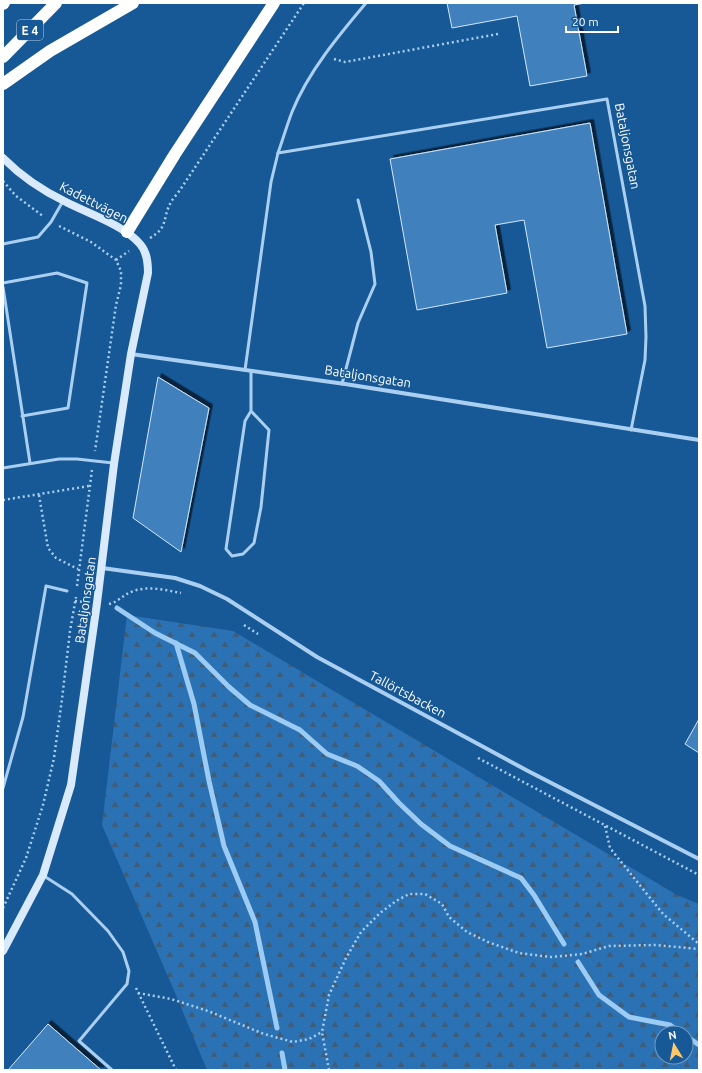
<svg xmlns="http://www.w3.org/2000/svg" width="702" height="1073" viewBox="0 0 702 1073" font-family="Ubuntu,sans-serif">
<style>
.forest{fill:url(#forest-firs);fill-rule:evenodd}
.lines{fill:none;stroke-linecap:round;stroke-linejoin:round}
.stream{stroke:#9ccbf3;stroke-width:5}
.building{fill:#4081bd;stroke:#d1e7fc;filter:url(#shadow)}
.path{stroke:#aacff1;stroke-width:2.5;stroke-dasharray:2 3;stroke-linecap:butt}
.lane{stroke:#aacff1;stroke-width:3}
.street{stroke:#aacff1;stroke-width:4}
.secondary{stroke:#d8eafc;stroke-width:8}
.highway{stroke:#fff;stroke-width:12}
.labels{text-anchor:middle;dominant-baseline:central;stroke-width:3;stroke-linejoin:round;paint-order:stroke}
.shield{fill:#175896;stroke:#b9cde0;stroke-width:1}
.shield-label{font-size:12px;font-weight:bold;fill:#fff}
.street-label{font-size:13px;fill:#fff;stroke:#175896}
</style>
<defs>
<pattern id="forest-firs" width="22" height="20" patternUnits="userSpaceOnUse"><rect width="22" height="20" fill="#2b72b5"/><path d="M5 1l3.5 6h-7zM16 11l3.5 6h-7z" fill="#3d5d7b"/></pattern>
<filter id="shadow"><feDropShadow dx="3.5" dy="-3.5" stdDeviation="0" flood-color="#0009"/></filter>
</defs>
<rect width="100%" height="100%" fill="#175896"/>
<path class="forest" d="M 127,615 L 233,631 L 677,895 L 699,904 L 699,1070 L 207,1070 L 173,988 L 102,825 ZM 662,1033 L 686,1033 L 686,1057 L 662,1057 Z"/>
<g class="lines">
<g class="stream">
<path d="M 117,608 L 155,633 L 195,653 L 229,687 L 250,705 L 300,730 L 327,754 L 357,766 L 379,781 L 399,803 L 421,824 L 450,846 L 521,878 L 534,895 L 564,944"/>
<path d="M 176,643 L 194,704 L 209,781 L 224,846 L 255,922 L 277,1028"/>
<path d="M 578,962 L 599,995 L 629,1017 L 670,1025 L 681,1033"/>
<path d="M 686,1036 L 699,1045"/>
<path d="M 282,1053 L 285,1070"/>
</g>
</g>
<g class="building">
<path d="M 447,3 L 585,3 L 574,5 L 587,76 L 530,86 L 517,16 L 452,28 Z"/>
<path d="M 590,123 L 627,334 L 547,348 L 524,220 L 495,225 L 507,293 L 417,310 L 390,159 Z"/>
<path d="M 158,377 L 209,408 L 181,552 L 133,518 Z"/>
<path d="M 699,719 L 699,753 L 685,744 Z"/>
<path d="M 48,1024 L 101,1070 L 8,1070 Z"/>
</g>
<g class="lines">
<g class="path">
<path d="M 334,59 L 345,62 L 498,34"/>
<path d="M 3,181 L 16,196 L 43,216"/>
<path d="M 59,226 L 91,242 L 116,260 L 121,271 L 121,285 L 116,305 L 95,451"/>
<path d="M 150,238 C 169,227 162,218 171,202 C 174,197 179,192 182,187 L 304,3"/>
<path d="M 116,260 L 129,251"/>
<path d="M 39,495 L 48,548 L 56,558 L 78,569"/>
<path d="M 3,500 L 89,486"/>
<path d="M 77,586 L 92,470"/>
<path d="M 75,601 L 84,602"/>
<path d="M 109,604 C 118,602 123,595 131,592 C 147,585 165,590 181,593"/>
<path d="M 244,625 L 258,634"/>
<path d="M 478,758 L 699,875"/>
<path d="M 605,826 L 610,848 L 663,914 L 699,944"/>
<path d="M 3,908 L 26,858 L 43,805 L 54,758 L 62,699 L 70,631 L 76,597"/>
<path d="M 136,988 L 176,1070"/>
<path d="M 138,993 L 171,999 L 208,1011 L 264,1034 L 293,1042 L 309,1039 L 322,1032"/>
<path d="M 329,1070 L 322,1032 L 329,995 L 346,958 L 361,932 L 380,913 L 396,901 L 409,894 L 425,894 L 442,904 L 449,917 L 467,932 L 488,942 L 519,953 L 551,957 L 582,954 L 609,946 L 656,945 L 699,949"/>
</g>
<g class="lane">
<path d="M 278,153 C 283,139 287,125 292,112 C 308,72 339,35 366,3"/>
<path d="M 3,244 L 38,237 L 51,222 L 63,201"/>
<path d="M 3,283 L 57,273 L 87,283 L 68,408 L 22,416"/>
<path d="M 3,287 L 30,463"/>
<path d="M 245,370 L 271,182 L 278,153 L 607,99 L 645,306 L 646,337 L 645,360 L 631,430"/>
<path d="M 342,384 L 358,323 L 375,284 L 371,252 L 358,200"/>
<path d="M 251,411 L 245,421 L 226,549 L 232,556 L 243,554 L 254,543 L 261,507 L 269,430 L 251,411 L 251,371"/>
<path d="M 3,468 L 59,459 L 77,459 L 113,463"/>
<path d="M 3,788 L 23,717 L 46,586 L 67,591"/>
<path d="M 44,876 L 72,894 L 108,931 L 123,952 L 129,971 L 127,984 L 79,1041 L 112,1070"/>
</g>
<g class="street">
<path d="M 131,354 L 345,384 L 699,440"/>
<path d="M 102,568 L 175,578 L 200,586 L 227,599 L 317,657 L 528,771 L 699,859"/>
</g>
<path class="secondary" d="M 3,158 C 21,176 43,191 66,202 C 87,213 124,225 140,244 C 147,252 148,262 148,273 L 131,354 L 114,464 L 97,603 L 71,785 L 43,875 L 3,951"/>
<g class="highway">
<path d="M 3,4 L 4,3"/>
<path d="M 3,57 L 56,3"/>
<path d="M 3,84 L 50,51 L 133,3"/>
<path d="M 127,232 L 175,154 L 274,3"/>
</g>
</g>
<g class="labels">
<rect class="shield" x="17" y="20" width="26" height="20" rx="3"/>
<g class="shield-label">
<text x="30" y="30">E 4</text>
</g>
<g class="street-label">
<text transform="translate(628 146) rotate(79)">Bataljonsgatan</text>
<text transform="translate(94 202) rotate(27)">Kadettvägen</text>
<text transform="translate(368 376) rotate(9)">Bataljonsgatan</text>
<text transform="translate(85 600) rotate(-82)">Bataljonsgatan</text>
<text transform="translate(408 694) rotate(28)">Tallörtsbacken</text>
</g>
</g>
<rect width="702" height="1073" fill="none" stroke="#ffffff" stroke-width="8"/>
<g transform="translate(674 1045) rotate(350)"><circle r="19" fill="#175896" stroke="#749bc0"/>
<path d="M0-3L7 15L0 10L-7 15Z" fill="#ffc96a"/>
<text y="-6" font-size="11" font-weight="bold" text-anchor="middle" fill="#ffffff">N</text>
</g>
<path d="M566 26v6h52v-6" fill="none" stroke="#ffffff" stroke-width="2"/>
<text x="572" y="26" font-size="12" fill="#ffffff" stroke="#175896" stroke-width="3" paint-order="stroke">20 m</text>
</svg>
